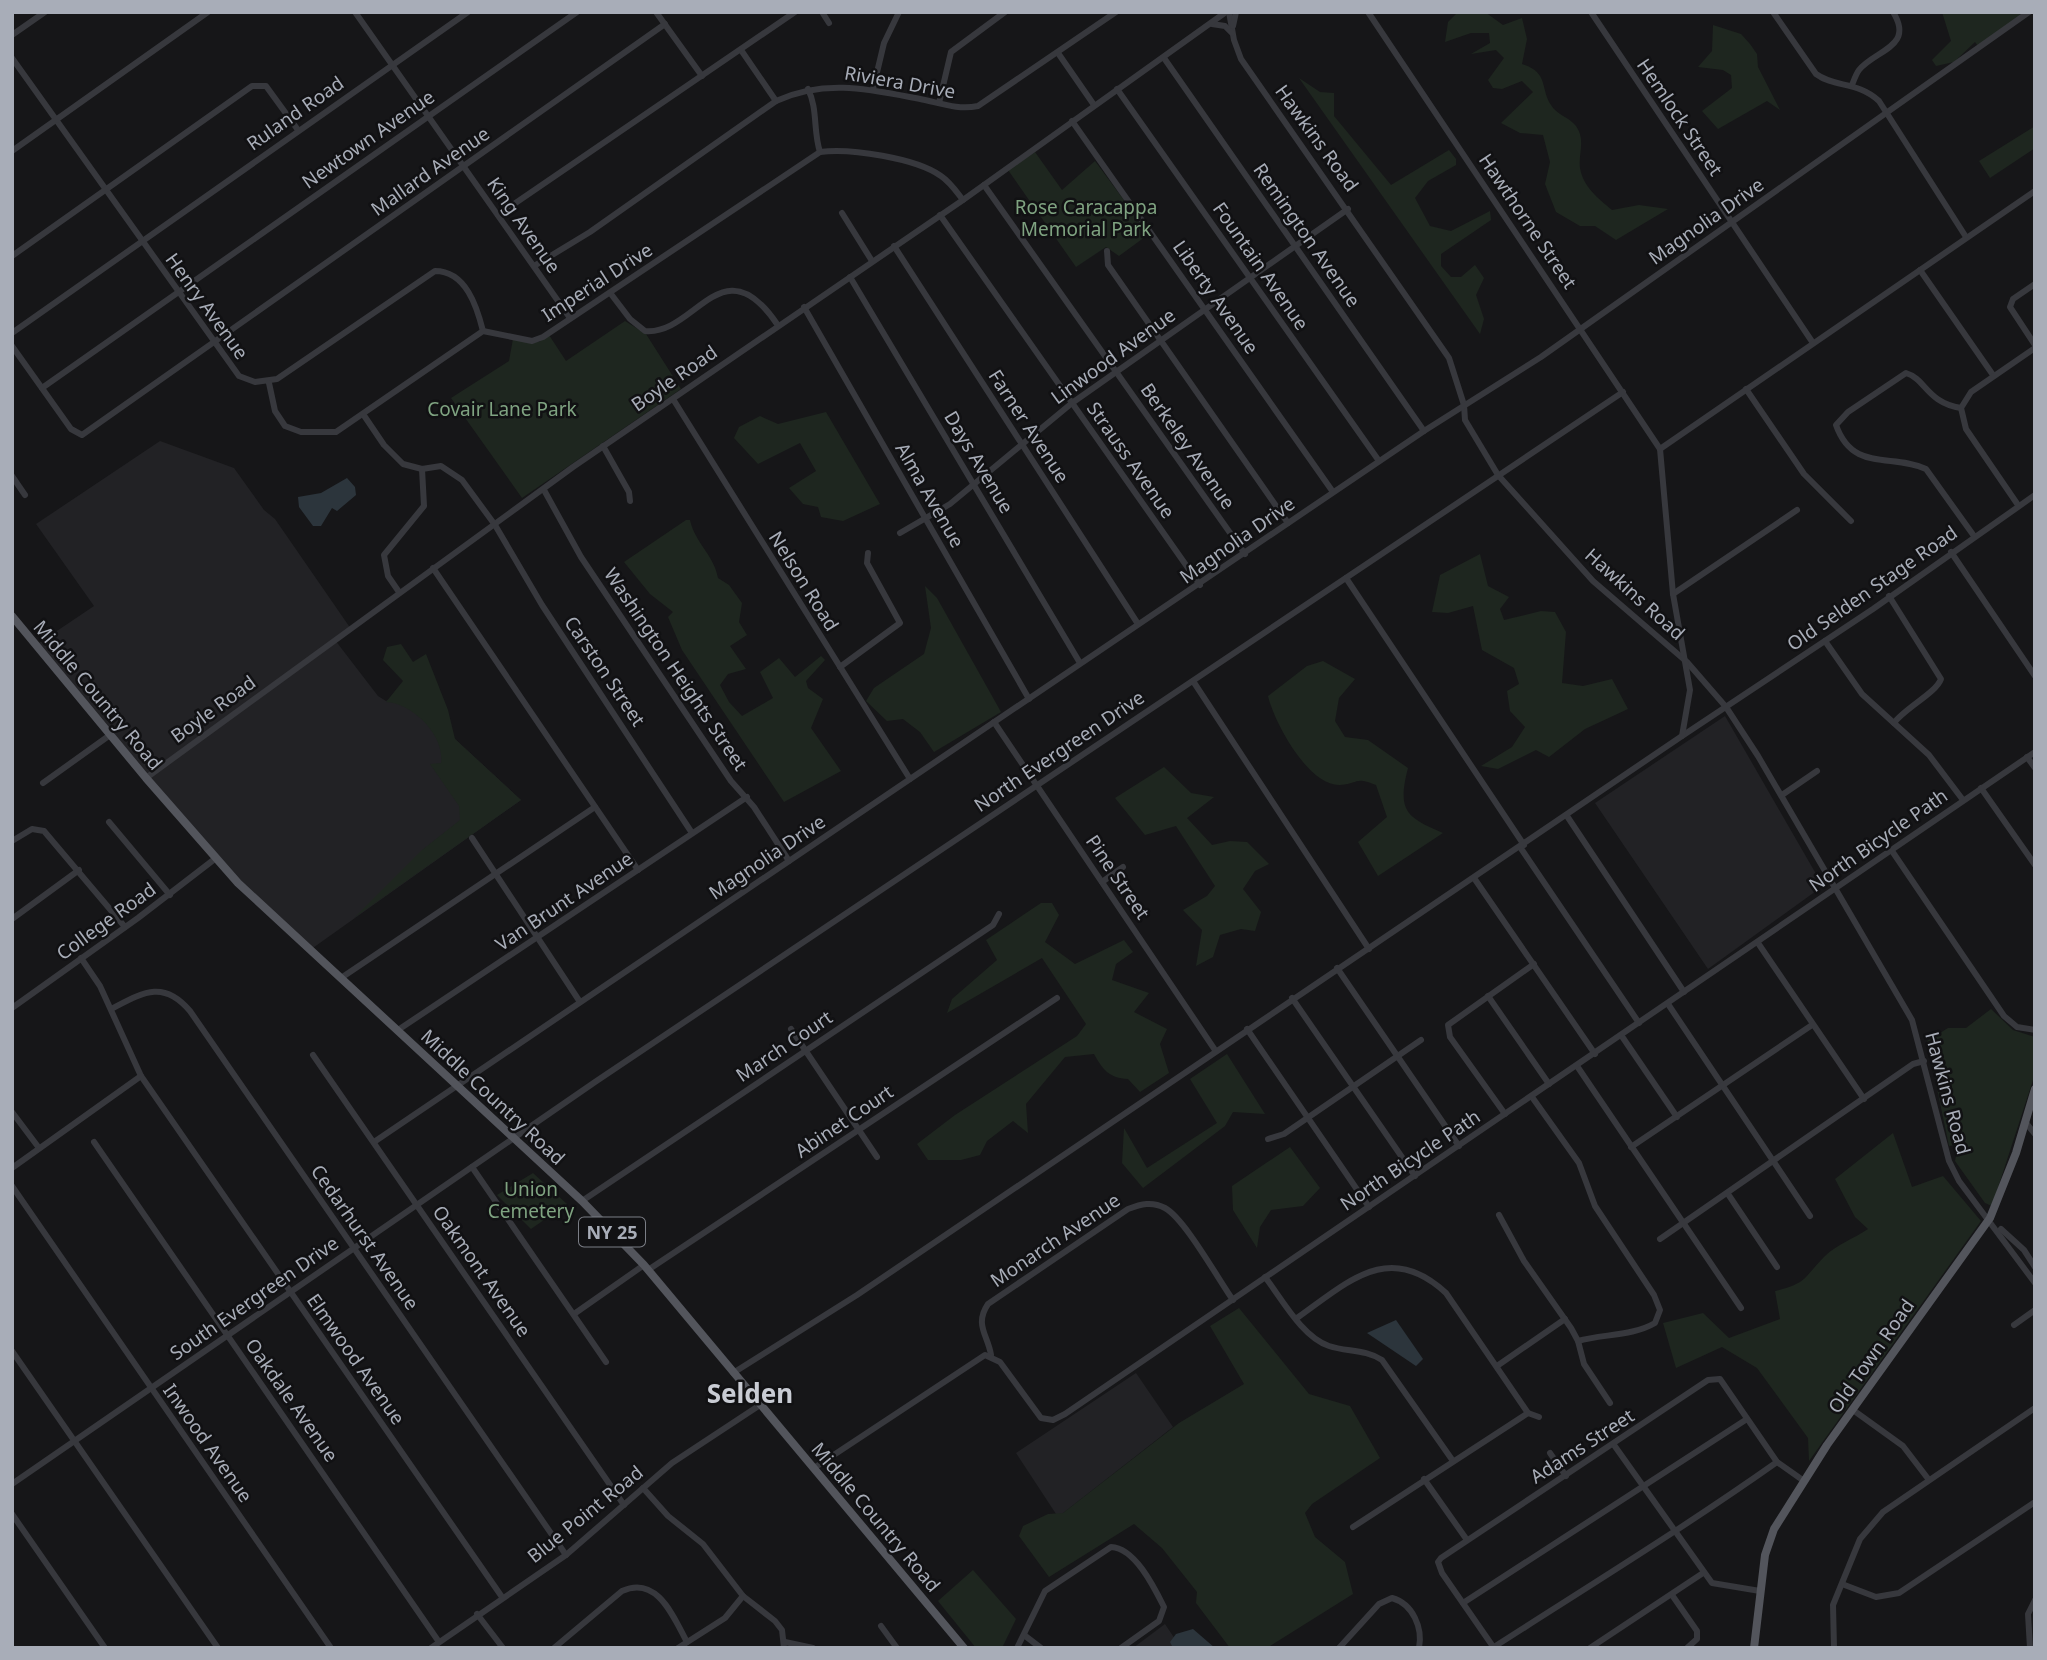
<svg xmlns="http://www.w3.org/2000/svg" width="2047" height="1660" viewBox="0 0 2047 1660" font-family="'Noto Sans',sans-serif">
<style>
.built{fill:#222225}
.green{fill:#1e261f}
.water{fill:#2c353c}
.lines{fill:none;stroke-linecap:round;stroke-linejoin:round}
.minor{stroke:#37383d;stroke-width:6}
.major{stroke:#53555c;stroke-width:8}
.labels{text-anchor:middle;dominant-baseline:central;stroke-width:5;stroke-linejoin:round;paint-order:stroke}
.shield{fill:#111113;stroke:#7b7e86;stroke-width:2}
.shield-label{font-size:18px;font-weight:bold;fill:#a8adb8}
.street-label{font-size:19px;fill:#a8adb8;stroke:#111113}
.park-label{font-size:19px;fill:#7fa381;stroke:#111113}
.district-label{font-size:26px;font-weight:bold;fill:#c9ccd4;stroke:#111113}
</style>
<rect width="100%" height="100%" fill="#161618"/>
<g class="built">
<path d="M 160,441 L 234,468 L 264,510 L 275,519 L 351,629 L 335,640 L 378,696 L 386,701 L 413,683 L 455,739 L 521,800 L 310,950 L 238,883 L 36,645 L 94,606 L 36,524 Z"/>
<path d="M 1725,716 L 1823,886 L 1708,969 L 1595,803 Z"/>
<path d="M 1136,1373 L 1173,1427 L 1058,1517 L 1016,1453 Z"/>
<path d="M 1165,1624 L 1181,1648 L 1133,1648 Z"/>
</g>
<g class="green">
<path d="M 1458,12 L 1485,12 L 1503,25 L 1522,18 L 1527,39 L 1522,64 C 1549,72 1540,88 1551,105 C 1557,115 1569,117 1576,126 C 1586,140 1578,154 1580,168 C 1583,187 1599,199 1612,210 L 1639,205 L 1668,209 L 1616,240 L 1595,226 L 1580,226 L 1556,212 L 1545,184 L 1550,162 L 1543,135 L 1520,133 L 1501,123 L 1533,92 L 1522,81 L 1502,89 L 1493,88 L 1488,80 L 1504,58 L 1496,50 L 1471,54 L 1490,43 L 1489,33 L 1471,33 L 1445,42 L 1448,22 Z"/>
<path d="M 1942,12 L 2018,12 L 2021,16 L 1978,46 L 1975,42 L 1954,62 L 1936,66 L 1932,60 L 1951,41 Z"/>
<path d="M 1713,25 L 1741,34 L 1750,44 L 1757,54 L 1758,67 L 1780,110 L 1767,101 L 1718,129 L 1702,111 L 1732,88 L 1731,75 L 1723,70 L 1698,67 L 1712,51 Z"/>
<path d="M 1299,78 L 1320,92 L 1334,93 L 1334,116 L 1391,185 L 1449,150 L 1456,159 L 1456,165 L 1428,181 L 1415,198 L 1430,226 L 1451,231 L 1490,211 L 1491,220 L 1441,254 L 1441,266 L 1451,277 L 1461,277 L 1475,265 L 1484,278 L 1476,295 L 1484,319 L 1480,334 Z"/>
<path d="M 2035,126 L 2035,148 L 1990,178 L 1979,161 Z"/>
<path d="M 1035,152 L 1062,190 L 1095,161 L 1149,234 L 1119,256 L 1106,247 L 1076,267 L 1008,170 Z"/>
<path d="M 625,321 L 646,334 L 681,389 L 522,498 L 451,398 L 509,361 L 513,339 L 539,342 L 549,335 L 566,361 Z"/>
<path d="M 826,412 L 880,504 L 843,521 L 821,517 L 818,507 L 803,504 L 789,488 L 816,471 L 800,443 L 758,464 L 734,438 L 739,427 L 760,416 L 778,424 Z"/>
<path d="M 686,520 L 690,520 C 695,543 714,555 718,578 L 729,585 L 742,603 L 739,622 L 747,635 L 730,646 L 746,669 L 728,674 L 720,685 L 729,702 L 742,716 L 773,698 L 760,672 L 779,658 L 795,677 L 821,656 L 825,660 L 806,681 L 808,688 L 823,699 L 811,728 L 841,771 L 784,802 L 682,650 L 668,617 L 673,612 L 650,594 L 624,562 Z"/>
<path d="M 1480,554 L 1488,586 L 1509,597 L 1500,609 L 1504,620 L 1541,611 L 1555,612 L 1566,632 L 1562,683 L 1583,686 L 1612,679 L 1628,709 L 1585,729 L 1549,757 L 1536,750 L 1498,769 L 1481,766 L 1512,747 L 1525,727 L 1510,711 L 1507,691 L 1519,684 L 1514,668 L 1482,650 L 1473,606 L 1448,613 L 1432,612 L 1440,575 Z"/>
<path d="M 925,586 L 937,598 L 1001,712 L 934,752 L 920,732 L 903,719 L 887,721 L 866,701 L 874,688 L 924,654 L 931,628 Z"/>
<path d="M 401,644 L 413,662 L 426,654 L 448,710 L 455,739 L 521,800 L 354,918 L 422,850 L 460,820 L 459,806 L 430,764 L 441,763 C 445,735 412,703 386,702 L 403,681 L 383,660 L 387,647 Z"/>
<path d="M 1323,661 L 1355,679 L 1339,698 L 1335,721 L 1345,737 L 1368,740 L 1408,768 C 1397,811 1406,817 1443,833 L 1378,876 L 1358,842 L 1387,817 L 1376,785 C 1354,776 1359,784 1340,785 C 1308,786 1274,722 1268,696 L 1307,666 Z"/>
<path d="M 1164,767 L 1191,793 L 1214,797 L 1187,818 L 1212,845 L 1230,841 L 1247,842 L 1269,864 L 1255,871 L 1243,889 L 1261,912 L 1255,931 L 1241,929 L 1220,935 L 1213,957 L 1196,966 L 1202,930 L 1183,910 L 1207,896 L 1215,886 L 1176,826 L 1145,835 L 1115,798 Z"/>
<path d="M 1041,903 L 1052,903 L 1059,915 L 1045,942 L 1075,964 L 1124,940 L 1133,952 L 1116,964 L 1112,980 L 1149,993 L 1134,1012 L 1167,1029 L 1160,1044 L 1169,1073 L 1140,1092 L 1128,1079 C 1109,1078 1103,1070 1094,1054 L 1065,1057 L 1026,1104 L 1028,1133 L 1013,1121 L 987,1141 L 980,1155 L 961,1160 L 928,1160 L 917,1144 L 955,1115 L 1077,1036 L 1086,1024 L 1042,958 L 947,1013 L 952,999 L 997,960 L 986,940 Z"/>
<path d="M 1991,1009 L 2013,1030 L 2035,1037 L 2035,1074 L 1992,1206 L 1985,1203 L 1955,1161 L 1956,1156 L 1966,1150 L 1963,1144 L 1949,1146 L 1927,1041 L 1948,1028 L 1966,1028 Z"/>
<path d="M 1227,1054 L 1265,1114 L 1233,1112 L 1225,1126 L 1143,1188 L 1122,1163 L 1124,1128 L 1147,1168 L 1217,1123 L 1190,1079 Z"/>
<path d="M 1893,1133 L 1912,1187 L 1943,1176 L 1981,1221 L 1809,1461 L 1808,1438 L 1757,1368 L 1722,1347 L 1676,1368 L 1663,1323 L 1703,1313 L 1729,1338 L 1780,1319 L 1775,1291 C 1808,1283 1803,1278 1825,1256 C 1836,1245 1855,1238 1868,1229 L 1855,1217 L 1835,1179 Z"/>
<path d="M 1290,1147 L 1320,1188 L 1303,1206 L 1271,1210 L 1260,1227 L 1257,1248 L 1233,1210 L 1232,1186 Z"/>
<path d="M 533,1173 L 567,1204 L 531,1229 L 497,1195 Z"/>
<path d="M 1239,1308 L 1309,1394 L 1350,1406 L 1380,1458 L 1312,1504 L 1305,1513 L 1315,1537 L 1345,1562 L 1353,1594 L 1267,1648 L 1230,1648 L 1196,1603 L 1197,1592 L 1162,1548 L 1134,1524 L 1049,1577 L 1019,1536 L 1023,1526 L 1048,1514 L 1063,1513 L 1179,1423 L 1244,1384 L 1210,1326 Z"/>
<path d="M 973,1570 L 1016,1619 L 1002,1648 L 976,1648 L 938,1601 Z"/>
</g>
<g class="water">
<path d="M 347,478 L 355,487 L 356,495 L 337,511 L 332,508 L 321,526 L 313,526 L 299,507 L 298,497 L 321,493 Z"/>
<path d="M 1396,1320 L 1423,1359 L 1416,1366 L 1367,1333 Z"/>
<path d="M 1193,1629 L 1215,1648 L 1173,1648 L 1170,1642 L 1176,1634 Z"/>
</g>
<g class="lines">
<g class="minor">
<path d="M 355,12 L 570,318"/>
<path d="M 656,12 L 702,76"/>
<path d="M 822,12 L 829,23"/>
<path d="M 1229,12 L 1234,40 L 1241,59 L 1449,358 L 1464,405 L 1465,420 L 1498,475 L 1593,581 L 1687,662 L 1726,707 L 1758,756 L 1912,1020 L 1949,1161 L 1959,1181 L 2035,1283"/>
<path d="M 1368,12 L 1660,449"/>
<path d="M 1591,12 L 1813,343"/>
<path d="M 1773,12 L 1816,74 C 1835,88 1857,81 1879,101 L 1966,237"/>
<path d="M 1212,24 L 1225,26 L 1232,33"/>
<path d="M 1233,26 L 1236,12"/>
<path d="M 12,35 L 45,12"/>
<path d="M 741,50 L 776,101"/>
<path d="M 1058,53 L 1094,105"/>
<path d="M 12,58 L 239,376 L 255,382 L 277,379 L 435,271 C 466,271 477,307 483,331"/>
<path d="M 1164,58 L 1424,431"/>
<path d="M 1852,85 C 1854,80 1856,74 1859,70 C 1875,50 1915,47 1893,12"/>
<path d="M 808,89 C 818,109 813,131 820,152"/>
<path d="M 873,89 L 884,43 L 899,12"/>
<path d="M 1117,89 L 1379,461"/>
<path d="M 939,103 L 951,52 L 1005,12"/>
<path d="M 1072,121 L 1333,492"/>
<path d="M 12,151 L 208,12"/>
<path d="M 984,185 L 1245,554"/>
<path d="M 842,213 L 872,261"/>
<path d="M 498,215 L 795,12"/>
<path d="M 940,215 L 1200,585"/>
<path d="M 894,246 L 1138,624"/>
<path d="M 1107,251 L 1108,265 L 1288,523"/>
<path d="M 12,256 L 252,86 L 266,86 L 298,130"/>
<path d="M 534,266 L 590,232 L 776,101 C 827,78 872,90 925,100 C 943,104 959,110 978,106 L 1116,12"/>
<path d="M 1920,270 L 1993,375"/>
<path d="M 850,277 L 1080,663"/>
<path d="M 2035,284 L 2013,299 L 2010,307 L 2035,345"/>
<path d="M 611,294 L 630,319 L 645,331 C 695,336 722,243 777,324"/>
<path d="M 804,307 L 1029,699"/>
<path d="M 12,333 L 468,12"/>
<path d="M 12,346 L 71,429 L 82,435 L 665,24"/>
<path d="M 269,383 L 275,411 L 285,426 L 301,432 L 336,432 L 483,331 L 532,341 L 543,337 L 820,152 C 850,148 916,158 941,176 C 950,182 956,191 963,200"/>
<path d="M 42,388 L 577,12"/>
<path d="M 1746,389 L 1804,474 L 1851,521"/>
<path d="M 673,399 L 910,779"/>
<path d="M 1961,408 C 1926,402 1926,379 1906,373 L 1848,412 L 1836,425 C 1853,473 1892,453 1926,469 L 1974,536"/>
<path d="M 363,414 L 384,445 L 403,464 L 422,469 L 441,466 L 462,480 L 495,525 L 542,605 L 692,833"/>
<path d="M 603,446 L 629,492 L 630,501"/>
<path d="M 12,476 L 25,495"/>
<path d="M 544,490 L 581,557 L 731,781 L 754,807 L 789,861"/>
<path d="M 2018,505 L 1966,429 L 1961,408 L 1971,392 L 2035,348"/>
<path d="M 900,533 L 950,504 L 1072,403 L 1348,209"/>
<path d="M 1951,552 L 2035,676"/>
<path d="M 433,568 L 638,870"/>
<path d="M 1346,578 L 1524,845"/>
<path d="M 399,592 L 388,576 L 384,555 L 424,506 L 422,469"/>
<path d="M 1673,594 L 1797,510"/>
<path d="M 1889,596 L 1941,679 C 1936,693 1905,708 1894,723"/>
<path d="M 1825,641 L 1862,694 L 1929,755 L 1963,800"/>
<path d="M 840,667 L 900,623 L 867,563 L 868,553"/>
<path d="M 1193,681 L 1369,949"/>
<path d="M 994,722 L 1215,1050"/>
<path d="M 1682,736 L 1873,609 L 2035,495"/>
<path d="M 2027,757 L 2035,768"/>
<path d="M 146,778 L 573,467 L 963,200 L 1226,12"/>
<path d="M 43,783 L 110,735"/>
<path d="M 1981,788 L 2035,865"/>
<path d="M 1782,795 L 1817,771"/>
<path d="M 1567,816 L 1684,992"/>
<path d="M 109,822 L 170,895"/>
<path d="M 472,838 L 580,1002"/>
<path d="M 12,841 L 32,829 L 44,831 L 125,927"/>
<path d="M 1520,847 L 1639,1023"/>
<path d="M 1892,851 L 2004,1016 L 2017,1027 L 2035,1030"/>
<path d="M 1474,878 L 1595,1054"/>
<path d="M 1102,882 L 1123,867"/>
<path d="M 12,919 L 79,870"/>
<path d="M 1758,943 L 1864,1099"/>
<path d="M 81,958 L 100,986 L 141,1076 L 502,1597"/>
<path d="M 1337,968 L 1459,1146"/>
<path d="M 341,978 L 595,807"/>
<path d="M 1488,996 L 1549,1084"/>
<path d="M 1292,998 L 1415,1176"/>
<path d="M 1668,1004 L 1810,1216"/>
<path d="M 12,1008 L 138,918 L 216,858"/>
<path d="M 111,1009 C 142,993 163,979 190,1011 L 566,1555"/>
<path d="M 791,1029 L 877,1157"/>
<path d="M 1247,1029 L 1369,1207"/>
<path d="M 398,1030 L 747,797"/>
<path d="M 1621,1035 L 1677,1117"/>
<path d="M 313,1055 L 624,1505"/>
<path d="M 1577,1066 L 1741,1308"/>
<path d="M 1532,1097 L 1579,1163 L 1595,1206 L 1654,1295 L 1660,1310 L 1655,1323 C 1633,1336 1603,1334 1578,1341"/>
<path d="M 12,1112 L 39,1148"/>
<path d="M 1505,1114 L 1450,1037 L 1448,1025 L 1534,964"/>
<path d="M 2026,1123 L 2035,1134"/>
<path d="M 1268,1139 L 1284,1134 L 1421,1040"/>
<path d="M 94,1142 L 439,1642"/>
<path d="M 374,1142 L 1424,431 L 1541,357 L 2029,12"/>
<path d="M 1631,1147 L 1812,1025"/>
<path d="M 472,1167 L 606,1362"/>
<path d="M 12,1168 L 141,1076"/>
<path d="M 12,1186 L 331,1648"/>
<path d="M 1728,1194 L 1777,1267"/>
<path d="M 582,1201 L 993,925 L 999,914"/>
<path d="M 1499,1215 L 1524,1261 L 1571,1328 L 1578,1341 L 1584,1364 L 1610,1403"/>
<path d="M 2001,1229 L 2024,1250 L 2035,1267"/>
<path d="M 1660,1239 L 1913,1064 L 1924,1061"/>
<path d="M 648,1270 L 1057,998"/>
<path d="M 1265,1277 C 1282,1299 1302,1337 1329,1346 C 1347,1352 1365,1349 1382,1360 L 1453,1461"/>
<path d="M 574,1314 L 644,1265"/>
<path d="M 1297,1318 C 1348,1282 1389,1240 1446,1293 L 1528,1413"/>
<path d="M 2014,1325 L 2035,1310"/>
<path d="M 12,1351 L 218,1648"/>
<path d="M 991,1355 C 988,1335 974,1325 988,1304 L 1128,1209 C 1141,1204 1152,1201 1165,1208 C 1185,1219 1218,1279 1233,1300"/>
<path d="M 1497,1366 L 1565,1319"/>
<path d="M 733,1373 L 857,1295 L 1682,736 L 1690,690 L 1673,594 L 1660,449 L 2035,191"/>
<path d="M 1853,1410 L 1903,1446 L 1929,1480"/>
<path d="M 1614,1445 L 1712,1583 L 1760,1591"/>
<path d="M 1550,1453 L 1566,1476"/>
<path d="M 814,1468 L 985,1355 L 1000,1362 L 1041,1418 L 1053,1420 L 1065,1414 L 2035,752"/>
<path d="M 1424,1479 L 1467,1540"/>
<path d="M 12,1484 L 595,1082 L 1623,392"/>
<path d="M 643,1488 L 668,1516 L 703,1544 L 743,1596 L 775,1621 L 782,1630 L 784,1648"/>
<path d="M 12,1514 L 105,1648"/>
<path d="M 1353,1527 L 1528,1413 L 1539,1417"/>
<path d="M 1842,1584 L 1876,1597 L 1899,1593 L 2035,1502"/>
<path d="M 1672,1595 L 1697,1631 L 1697,1639 L 1687,1648"/>
<path d="M 1463,1603 L 1747,1419"/>
<path d="M 477,1614 L 503,1648"/>
<path d="M 881,1626 L 897,1648"/>
<path d="M 1024,1635 L 1041,1648"/>
<path d="M 785,1642 L 813,1648"/>
<path d="M 1494,1647 C 1589,1586 1685,1527 1777,1462"/>
<path d="M 431,1648 L 566,1555 L 672,1463 L 760,1405"/>
<path d="M 554,1648 L 622,1591 C 657,1575 673,1616 687,1642"/>
<path d="M 678,1648 L 725,1618 L 743,1596"/>
<path d="M 1017,1648 L 1045,1591 L 1111,1547 C 1135,1548 1154,1587 1164,1607 L 1159,1621 L 1121,1648"/>
<path d="M 1339,1648 L 1379,1604 L 1392,1598 C 1413,1604 1423,1628 1419,1648"/>
<path d="M 1494,1648 L 1442,1573 L 1438,1562 L 1441,1558 L 1708,1380 L 1720,1379 L 1777,1462 L 1804,1481"/>
<path d="M 1590,1648 L 1703,1573"/>
<path d="M 1834,1648 L 1833,1605 L 1860,1539 L 1883,1512 L 2035,1408"/>
<path d="M 2030,1648 L 2028,1614 L 2035,1600"/>
</g>
<g class="major">
<path d="M 12,616 L 146,778 L 238,883 L 582,1201 L 644,1265 L 964,1648"/>
<path d="M 1754,1648 L 1765,1555 L 1774,1529 L 1827,1445 L 1990,1218 L 2016,1153 L 2035,1089"/>
</g>
</g>
<g class="labels">
<rect class="shield" x="579" y="1217.5" width="66" height="29" rx="5"/>
<g class="shield-label">
<text x="612" y="1232">NY 25</text>
</g>
<g class="street-label">
<text transform="translate(900 82) rotate(10)">Riviera Drive</text>
<text transform="translate(295 113) rotate(-35)">Ruland Road</text>
<text transform="translate(1680 117) rotate(56)">Hemlock Street</text>
<text transform="translate(1317 138) rotate(54)">Hawkins Road</text>
<text transform="translate(368 139) rotate(-35)">Newtown Avenue</text>
<text transform="translate(430 171) rotate(-35)">Mallard Avenue</text>
<text transform="translate(1528 221) rotate(56)">Hawthorne Street</text>
<text transform="translate(1706 221) rotate(-35)">Magnolia Drive</text>
<text transform="translate(524 225) rotate(55)">King Avenue</text>
<text transform="translate(1307 235) rotate(55)">Remington Avenue</text>
<text transform="translate(1261 266) rotate(55)">Fountain Avenue</text>
<text transform="translate(597 282) rotate(-33)">Imperial Drive</text>
<text transform="translate(1216 297) rotate(55)">Liberty Avenue</text>
<text transform="translate(207 306) rotate(54)">Henry Avenue</text>
<text transform="translate(1113 356) rotate(-36)">Linwood Avenue</text>
<text transform="translate(674 378) rotate(-35)">Boyle Road</text>
<text transform="translate(1029 426) rotate(57)">Farner Avenue</text>
<text transform="translate(1188 446) rotate(55)">Berkeley Avenue</text>
<text transform="translate(1131 460) rotate(55)">Strauss Avenue</text>
<text transform="translate(979 462) rotate(59)">Days Avenue</text>
<text transform="translate(930 495) rotate(60)">Alma Avenue</text>
<text transform="translate(1237 540) rotate(-35)">Magnolia Drive</text>
<text transform="translate(804 581) rotate(58)">Nelson Road</text>
<text transform="translate(1872 588) rotate(-35)">Old Selden Stage Road</text>
<text transform="translate(1635 594) rotate(42)">Hawkins Road</text>
<text transform="translate(676 669) rotate(56)">Washington Heights Street</text>
<text transform="translate(605 671) rotate(56)">Carston Street</text>
<text transform="translate(98 695) rotate(50)">Middle Country Road</text>
<text transform="translate(213 709) rotate(-36)">Boyle Road</text>
<text transform="translate(1059 751) rotate(-34)">North Evergreen Drive</text>
<text transform="translate(1878 840) rotate(-35)">North Bicycle Path</text>
<text transform="translate(767 857) rotate(-34)">Magnolia Drive</text>
<text transform="translate(1118 877) rotate(56)">Pine Street</text>
<text transform="translate(564 901) rotate(-34)">Van Brunt Avenue</text>
<text transform="translate(106 921) rotate(-36)">College Road</text>
<text transform="translate(784 1046) rotate(-34)">March Court</text>
<text transform="translate(1948 1093) rotate(75)">Hawkins Road</text>
<text transform="translate(493 1097) rotate(43)">Middle Country Road</text>
<text transform="translate(844 1121) rotate(-34)">Abinet Court</text>
<text transform="translate(1410 1160) rotate(-34)">North Bicycle Path</text>
<text transform="translate(365 1237) rotate(55)">Cedarhurst Avenue</text>
<text transform="translate(1055 1240) rotate(-34)">Monarch Avenue</text>
<text transform="translate(482 1271) rotate(55)">Oakmont Avenue</text>
<text transform="translate(254 1298) rotate(-35)">South Evergreen Drive</text>
<text transform="translate(1871 1356) rotate(-55)">Old Town Road</text>
<text transform="translate(356 1359) rotate(55)">Elmwood Avenue</text>
<text transform="translate(292 1400) rotate(55)">Oakdale Avenue</text>
<text transform="translate(208 1443) rotate(55)">Inwood Avenue</text>
<text transform="translate(1582 1446) rotate(-33)">Adams Street</text>
<text transform="translate(585 1514) rotate(-39)">Blue Point Road</text>
<text transform="translate(876 1517) rotate(50)">Middle Country Road</text>
</g>
<g class="park-label">
<text x="1086" y="207">Rose Caracappa<tspan x="1086" dy="22">Memorial Park</tspan></text>
<text x="502" y="409">Covair Lane Park</text>
<text x="531" y="1189">Union<tspan x="531" dy="22">Cemetery</tspan></text>
</g>
<g class="district-label">
<text x="750" y="1393">Selden</text>
</g>
</g>
<rect width="2047" height="1660" fill="none" stroke="#a8adb8" stroke-width="28"/>
</svg>
